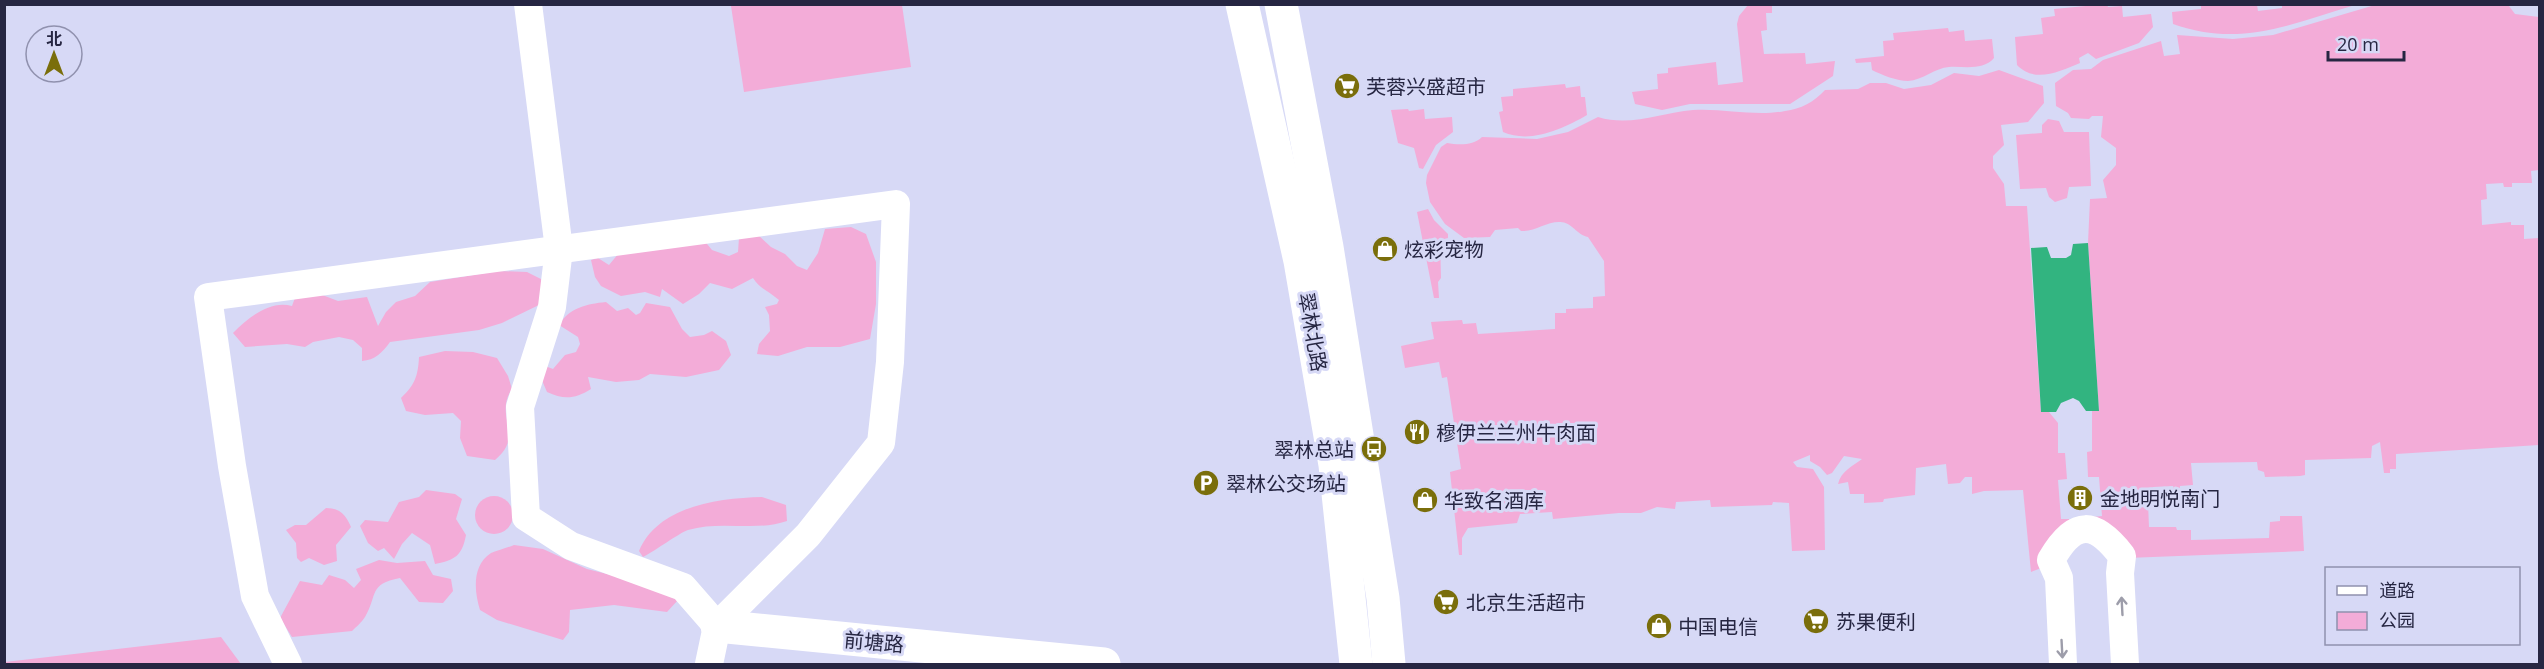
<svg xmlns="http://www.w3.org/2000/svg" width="2544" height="669" viewBox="0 0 2544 669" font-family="'Open Sans','Noto Sans SC',sans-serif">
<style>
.green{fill:#f3acd8}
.water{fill:#32b480}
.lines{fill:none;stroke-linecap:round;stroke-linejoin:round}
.street{stroke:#fff;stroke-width:28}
.secondary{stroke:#fff;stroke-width:33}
.oneway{stroke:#9d9daa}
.labels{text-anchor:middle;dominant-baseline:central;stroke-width:6;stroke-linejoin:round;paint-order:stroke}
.poi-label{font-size:20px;fill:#262642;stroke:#d7d9f6;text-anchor:start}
.street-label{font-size:20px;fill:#262642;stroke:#d7d9f6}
</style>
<rect width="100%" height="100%" fill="#d7d9f6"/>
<g class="green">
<path d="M 2107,4 L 2108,7 L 2122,6 L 2123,17 L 2151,14 L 2153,27 L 2139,43 L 2096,59 L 2088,53 L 2079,58 L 2080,63 C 2060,71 2035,84 2017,65 L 2015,37 L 2043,34 L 2041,18 L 2055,16 L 2054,9 Z"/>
<path d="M 2201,4 L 2257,5 L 2258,11 L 2282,8 L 2282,5 L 2355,5 C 2291,24 2240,48 2173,24 L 2172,12 L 2201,9 Z"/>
<path d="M 738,5 L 902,5 L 911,67 L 744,92 L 731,6 Z"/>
<path d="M 1748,5 L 1772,5 L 1772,13 L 1766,13 L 1767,30 L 1761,31 L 1764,54 L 1805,53 L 1806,64 L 1835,61 L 1833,76 L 1790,104 L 1690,104 L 1662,110 L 1635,104 L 1632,92 L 1658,89 L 1657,74 L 1668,73 L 1668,68 L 1716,62 L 1718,85 L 1743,82 L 1737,24 L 1739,16 Z"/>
<path d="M 2375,5 L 2497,5 L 2509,6 L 2515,14 L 2539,17 L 2539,170 L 2531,171 L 2532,183 L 2512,183 L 2512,187 L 2504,187 L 2503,183 L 2486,184 L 2487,199 L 2481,200 L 2482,225 L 2511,222 L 2511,225 L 2524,225 L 2524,239 L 2539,238 L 2539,445 L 2396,454 L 2396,469 L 2390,469 L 2390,473 L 2384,473 L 2380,442 L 2372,446 L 2371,458 L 2305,460 L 2305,475 L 2300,476 L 2265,477 L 2264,472 L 2258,470 L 2257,462 L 2191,463 L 2193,485 L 2180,486 L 2180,489 L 2174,489 L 2173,486 L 2153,487 L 2153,503 L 2148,503 L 2149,527 L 2176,527 L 2177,530 L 2191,530 L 2191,540 L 2269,538 L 2270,522 L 2280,521 L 2280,516 L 2302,516 L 2304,551 L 2127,558 L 2093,517 L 2102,516 L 2099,477 L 2088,477 L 2087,452 L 2092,451 L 2092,411 L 2099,411 L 2088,243 L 2090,199 L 2107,198 L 2103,180 L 2116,165 L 2116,148 L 2101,137 L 2103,116 L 2092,116 L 2089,119 L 2071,118 L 2068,113 L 2056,106 L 2055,83 L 2073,70 L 2091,69 L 2103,60 L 2161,41 L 2164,56 L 2180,54 L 2177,35 L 2233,39 L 2273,35 Z"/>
<path d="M 1948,28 L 1949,32 L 1964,30 L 1965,41 L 1992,39 L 1994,58 C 1983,71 1964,66 1949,67 C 1935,68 1923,80 1908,81 C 1897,81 1882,75 1872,70 L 1871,62 L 1856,63 L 1855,59 L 1884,56 L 1883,41 L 1894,40 L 1893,33 Z"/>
<path d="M 1999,70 L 2043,86 L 2044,103 L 2028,122 L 2001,125 L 2004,145 L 1993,156 L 1993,168 L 2004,184 L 2006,206 L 2027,206 L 2041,412 L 2049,412 L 2058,423 L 2058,453 L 2065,453 L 2067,479 L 2058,480 L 2061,519 L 2069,519 L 2071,528 L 2044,567 L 2031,572 L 2023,490 L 1984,491 L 1972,494 L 1972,477 L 1965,477 L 1960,483 L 1948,484 L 1946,464 L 1916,468 L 1915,495 L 1884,499 L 1883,502 L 1864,503 L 1864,494 L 1850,494 L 1848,482 L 1838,484 C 1841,471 1853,466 1862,459 L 1844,456 L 1832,473 L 1827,475 L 1820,467 L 1810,461 L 1810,455 L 1793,462 L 1797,467 L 1813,469 L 1824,487 L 1825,550 L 1792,551 L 1789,503 L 1773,502 L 1772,505 L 1711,507 L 1710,500 L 1676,502 L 1675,509 L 1657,507 L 1641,513 L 1619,513 L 1553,519 L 1552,512 L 1520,514 L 1517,523 L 1468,528 L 1462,538 L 1462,555 L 1459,555 L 1450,472 L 1461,469 L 1447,377 L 1442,378 L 1439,362 L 1405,368 L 1401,346 L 1434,339 L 1431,322 L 1462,320 L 1463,324 L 1476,323 L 1478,334 L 1555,329 L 1555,313 L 1566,313 L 1566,309 L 1593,308 L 1593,297 L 1605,296 L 1604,261 L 1588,237 C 1577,235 1571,221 1559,222 C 1546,222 1534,232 1521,231 L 1518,228 L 1495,230 L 1490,237 L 1464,238 L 1445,224 L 1430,202 L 1426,183 L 1427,175 L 1441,147 L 1447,143 C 1458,145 1473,146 1482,137 L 1537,139 L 1568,132 L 1598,117 C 1630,127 1661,113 1693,110 C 1724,108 1755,117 1785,111 C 1801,109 1814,102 1825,90 L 1858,89 L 1870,83 L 1886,83 L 1904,89 L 1931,85 L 1954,73 L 1979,76 Z"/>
<path d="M 1565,84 L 1566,88 L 1580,86 L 1581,97 L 1585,97 L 1587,115 C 1563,129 1530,144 1503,132 L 1499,112 L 1503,111 L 1501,97 L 1513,96 L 1513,89 Z"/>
<path d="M 1408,109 L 1409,111 L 1424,109 L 1425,119 L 1452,117 L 1453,132 L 1436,145 L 1423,169 L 1419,168 L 1414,148 L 1398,143 L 1391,110 Z"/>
<path d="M 2048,119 L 2059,121 L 2064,132 L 2089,132 L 2091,186 L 2069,187 L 2067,198 L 2055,202 L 2049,197 L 2046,188 L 2020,189 L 2016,135 L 2042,133 L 2042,125 Z"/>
<path d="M 1428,209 L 1434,220 L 1448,234 L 1448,238 L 1440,240 L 1441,278 L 1438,282 L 1439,298 L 1434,298 L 1417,212 Z"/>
<path d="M 851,227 L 866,234 L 876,262 L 876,304 L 870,339 L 840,347 L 807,347 L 778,356 L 757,354 L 759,344 L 770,331 L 769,315 L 765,307 L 777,304 L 779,300 C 769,291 760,289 753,278 L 732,289 L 710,283 L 699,294 L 683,304 L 662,289 L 660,297 L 645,292 L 621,296 L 601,286 L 595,277 L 591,260 L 598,258 L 609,265 L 619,253 L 703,239 L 712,250 L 729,256 L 738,252 L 739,238 L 757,234 L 771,247 L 785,254 L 797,266 L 807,270 L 818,253 L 825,229 Z"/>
<path d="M 498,271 L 527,272 L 541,279 L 541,304 L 502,323 L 479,330 L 390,342 C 382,353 375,360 362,361 L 362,348 L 353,340 L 339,337 L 313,342 L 305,347 L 287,344 L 245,347 L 233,333 C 249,317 270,300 292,306 L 296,295 L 312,291 L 338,301 L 367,297 L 378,326 L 386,312 L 396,302 L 415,296 L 430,282 Z"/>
<path d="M 606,302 L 617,311 L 628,308 L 636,315 L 640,313 L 646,303 L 670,307 L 682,329 L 690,337 L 704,335 L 712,331 L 726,341 L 731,355 L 719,370 L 686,377 L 650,374 L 639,380 L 616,382 L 588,377 L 591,389 C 575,399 564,400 547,392 L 541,378 L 545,366 L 553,369 L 565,355 L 576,352 L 580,344 L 578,337 L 559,325 C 569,308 586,304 606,302 Z"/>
<path d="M 445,351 L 473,352 L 497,358 L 508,376 L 512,389 C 493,417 526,434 495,460 L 467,456 L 460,438 L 461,421 L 453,413 L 425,415 L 406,411 L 401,398 C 415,385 418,376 419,357 Z"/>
<path d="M 426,490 L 455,494 L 462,499 L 456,519 L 466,535 C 462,556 455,560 435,564 L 430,545 L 412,533 L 402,544 L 394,559 L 384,548 L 378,551 L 368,543 L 360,526 L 365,520 L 388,522 L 399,502 L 419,497 Z"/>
<circle cx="494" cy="515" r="19"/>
<path d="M 762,497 L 786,505 L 787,521 C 756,532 721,520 688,530 C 679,533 655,551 643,557 L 639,551 C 658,506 718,498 762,497 Z"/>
<path d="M 326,508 C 340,508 346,515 351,527 L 336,545 L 337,561 L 324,565 L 309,558 L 301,562 L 297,558 L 296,543 L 286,530 L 295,525 L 306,525 Z"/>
<path d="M 514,545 L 543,549 L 587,569 L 675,591 L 678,600 L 667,612 L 614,605 L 570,610 L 569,632 L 563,640 L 497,620 L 480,610 C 474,591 472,565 491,553 C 498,550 507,548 514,545 Z"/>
<path d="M 379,560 L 397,563 L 425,561 L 433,575 L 451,579 L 453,591 L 443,603 L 419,602 L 400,578 C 368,584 378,595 365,617 C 362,622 356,627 352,631 L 292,637 L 280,618 L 300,581 L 322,585 L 329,575 L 345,580 L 354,588 L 361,580 L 356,569 Z"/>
<path d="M 221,637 L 241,664 L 5,664 L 5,662 Z"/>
</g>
<path class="water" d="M 2088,243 L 2099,411 L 2086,411 L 2079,401 L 2073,398 L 2061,403 L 2056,412 L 2041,412 L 2031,248 L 2047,247 L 2051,258 L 2066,258 L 2071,255 L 2073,244 Z"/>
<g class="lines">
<g class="street">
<path d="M 528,4 L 559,249 L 552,307 L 520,407 L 526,517 L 571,546 L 683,587 L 717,626"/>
<path d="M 288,664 L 255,596 L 232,466 L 208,297 L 896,204 L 890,362 L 881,443 L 808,535 L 717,626 L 709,664"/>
<path d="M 2063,664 L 2059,578 L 2051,560 C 2075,518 2095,521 2122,556 L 2120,573 L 2125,664"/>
</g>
<g class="secondary">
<path d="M 1242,4 L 1300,261 L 1335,465 L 1356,664"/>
<path d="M 1281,4 L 1327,247 L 1383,598 L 1389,664"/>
<path d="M 717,626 L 1104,664"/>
</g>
</g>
<defs><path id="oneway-shaft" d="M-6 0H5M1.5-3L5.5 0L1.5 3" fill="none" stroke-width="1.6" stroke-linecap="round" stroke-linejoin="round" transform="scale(1.5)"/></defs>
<g class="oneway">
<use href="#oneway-shaft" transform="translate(2122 606) rotate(-93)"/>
<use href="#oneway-shaft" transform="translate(2062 649) rotate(87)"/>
</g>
<defs>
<g id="supermarket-disc" transform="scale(1.35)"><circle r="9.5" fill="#7a6e0b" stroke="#d7d9f6"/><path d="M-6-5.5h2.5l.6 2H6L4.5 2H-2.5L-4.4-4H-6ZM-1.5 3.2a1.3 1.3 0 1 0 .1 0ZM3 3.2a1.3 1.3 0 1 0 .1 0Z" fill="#fff"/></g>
<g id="shop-disc" transform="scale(1.35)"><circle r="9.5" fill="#7a6e0b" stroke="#d7d9f6"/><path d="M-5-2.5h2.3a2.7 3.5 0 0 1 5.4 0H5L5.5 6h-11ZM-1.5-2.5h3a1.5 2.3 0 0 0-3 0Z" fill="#fff"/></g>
<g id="restaurant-disc" transform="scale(1.35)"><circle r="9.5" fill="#7a6e0b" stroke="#d7d9f6"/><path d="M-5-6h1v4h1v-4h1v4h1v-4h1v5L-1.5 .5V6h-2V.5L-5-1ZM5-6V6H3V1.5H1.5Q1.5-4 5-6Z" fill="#fff"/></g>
<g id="bus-disc" transform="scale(1.35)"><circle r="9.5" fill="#7a6e0b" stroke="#d7d9f6"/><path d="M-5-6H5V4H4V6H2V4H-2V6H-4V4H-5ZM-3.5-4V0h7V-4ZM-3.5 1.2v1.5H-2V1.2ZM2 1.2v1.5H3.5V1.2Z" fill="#fff"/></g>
<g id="parking-disc" transform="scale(1.35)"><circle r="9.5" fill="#7a6e0b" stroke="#d7d9f6"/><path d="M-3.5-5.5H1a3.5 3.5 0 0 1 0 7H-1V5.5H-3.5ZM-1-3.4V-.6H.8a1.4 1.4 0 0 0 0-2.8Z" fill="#fff"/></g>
<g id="building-disc" transform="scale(1.35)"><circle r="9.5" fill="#7a6e0b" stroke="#d7d9f6"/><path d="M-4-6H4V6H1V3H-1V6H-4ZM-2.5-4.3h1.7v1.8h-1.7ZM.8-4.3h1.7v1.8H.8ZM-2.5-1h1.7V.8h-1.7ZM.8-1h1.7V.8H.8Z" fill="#fff"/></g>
</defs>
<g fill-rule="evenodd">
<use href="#supermarket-disc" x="1347" y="86"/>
<use href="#shop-disc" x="1385" y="249"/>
<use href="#restaurant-disc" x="1417" y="432"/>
<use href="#bus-disc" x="1374" y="449"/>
<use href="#parking-disc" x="1206" y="483"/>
<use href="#building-disc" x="2080" y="498"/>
<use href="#shop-disc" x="1425" y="500"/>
<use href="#supermarket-disc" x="1446" y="602"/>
<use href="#supermarket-disc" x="1816" y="621"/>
<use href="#shop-disc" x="1659" y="626"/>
</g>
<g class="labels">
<g class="poi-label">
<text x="1366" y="86">芙蓉兴盛超市</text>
<text x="1404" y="249">炫彩宠物</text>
<text x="1436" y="432">穆伊兰兰州牛肉面</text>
<text x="1354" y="449" text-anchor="end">翠林总站</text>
<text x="1226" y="483">翠林公交场站</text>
<text x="2100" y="498">金地明悦南门</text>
<text x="1444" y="500">华致名酒库</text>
<text x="1466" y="602">北京生活超市</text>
<text x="1836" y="621">苏果便利</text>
<text x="1678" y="626">中国电信</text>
</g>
<g class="street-label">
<text transform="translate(1313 332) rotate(80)">翠林北路</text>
<text transform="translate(874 642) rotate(5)">前塘路</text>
</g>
</g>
<rect width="2544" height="669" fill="none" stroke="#262642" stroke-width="12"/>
<rect x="2325" y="567" width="195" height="78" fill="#d7d9f6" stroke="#9091ae" stroke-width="1.5"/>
<rect x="2337" y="586" width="30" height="9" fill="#ffffff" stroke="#9091ae" stroke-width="1.5"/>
<text x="2379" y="597" font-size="18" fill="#262642">道路</text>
<rect x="2337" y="612" width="30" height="18" fill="#f3acd8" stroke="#9091ae" stroke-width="1.5"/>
<text x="2379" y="627" font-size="18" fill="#262642">公园</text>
<g transform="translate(54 54)"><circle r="28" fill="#d7d9f6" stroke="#9091ae" stroke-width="1.5"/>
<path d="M0-4.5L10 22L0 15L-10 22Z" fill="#7a6e0b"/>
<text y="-9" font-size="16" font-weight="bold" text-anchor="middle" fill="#262642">北</text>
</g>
<path d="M2328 51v9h76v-9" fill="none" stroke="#262642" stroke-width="3"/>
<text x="2337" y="51" font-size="18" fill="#262642" stroke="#d7d9f6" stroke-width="4.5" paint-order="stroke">20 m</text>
</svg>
